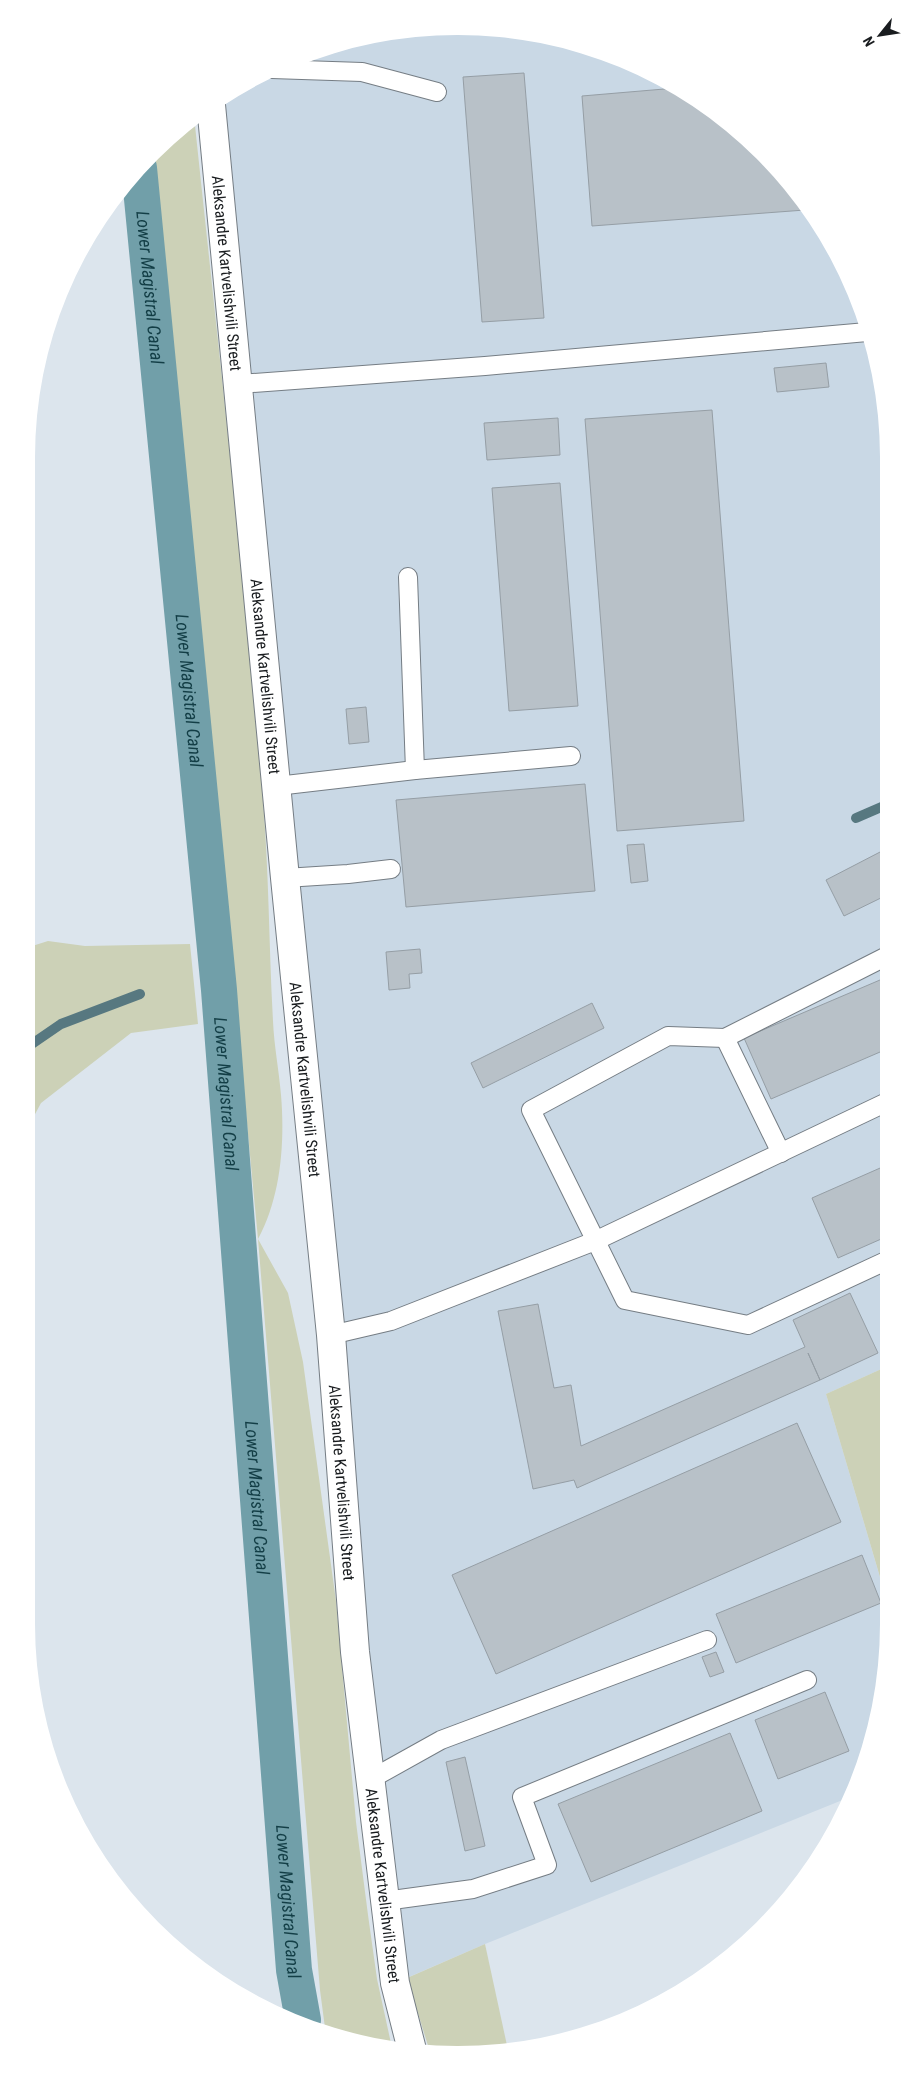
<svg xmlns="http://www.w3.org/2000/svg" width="915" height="2081" viewBox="0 0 915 2081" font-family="'Roboto Condensed',sans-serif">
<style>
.built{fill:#c9d8e5}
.green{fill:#ccd1b7}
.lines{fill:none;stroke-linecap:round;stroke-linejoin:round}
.stream{stroke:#577880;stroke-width:10}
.canal{stroke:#719fa9;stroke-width:36}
.building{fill:#b8c1c8;stroke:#959ea5}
.service-casing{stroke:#757d84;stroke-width:20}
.minor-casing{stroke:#757d84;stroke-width:30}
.service{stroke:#fff;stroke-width:18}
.minor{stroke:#fff;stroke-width:28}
.labels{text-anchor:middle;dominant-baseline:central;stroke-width:4;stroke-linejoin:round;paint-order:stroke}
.street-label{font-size:16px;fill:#191c1f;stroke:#fff}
.water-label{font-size:18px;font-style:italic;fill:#133e46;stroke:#fff}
</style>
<rect width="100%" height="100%" fill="#dce5ed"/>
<path class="built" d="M 430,27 L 514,30 L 596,49 L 697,99 L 782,173 L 856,292 L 885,401 L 888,1366 L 826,1394 L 889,1608 L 889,1624 L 866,1762 L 850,1797 L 485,1944 L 395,1983 L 211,105 L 267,71 L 346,41 Z"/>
<g class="green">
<path d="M 194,116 C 218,344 244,572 263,800 C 269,874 269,948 273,1021 C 274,1046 279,1070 281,1095 C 285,1142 281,1197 258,1239 L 288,1293 L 303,1362 L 336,1601 L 356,1822 L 368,1915 L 377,1979 L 392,2048 L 374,2047 L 325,2028 L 320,1990 L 258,1239 L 155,153 Z"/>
<path d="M 48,941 L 85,946 L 190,944 L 198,1024 L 131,1033 L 41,1103 L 26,1131 L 26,948 Z"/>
<path d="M 888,1366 L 889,1592 L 885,1594 L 826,1394 Z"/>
<path d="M 485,1944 L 508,2050 L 457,2055 L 430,2052 L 407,1978 Z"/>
</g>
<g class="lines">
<g class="stream">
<path d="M 856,818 L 886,805"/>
<path d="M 26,1048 L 61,1024 L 140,994"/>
</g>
<path class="canal" id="s1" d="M 139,168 L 219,990 L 294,1970 L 303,2020"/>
</g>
<g class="building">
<path d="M 524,73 L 544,318 L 482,322 L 463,77 Z"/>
<path d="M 676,88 L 697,99 L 782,173 L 805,210 L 592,226 L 582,96 Z"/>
<path d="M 826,363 L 829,387 L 777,392 L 774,368 Z"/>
<path d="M 712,410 L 744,821 L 617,831 L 585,419 Z"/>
<path d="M 558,418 L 560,455 L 487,460 L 484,423 Z"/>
<path d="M 560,483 L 578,706 L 509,711 L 492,488 Z"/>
<path d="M 366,707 L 369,742 L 349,744 L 346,709 Z"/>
<path d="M 585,784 L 595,891 L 406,907 L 396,800 Z"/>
<path d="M 644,844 L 648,881 L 631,883 L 627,845 Z"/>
<path d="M 882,851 L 886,859 L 887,895 L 844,916 L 826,880 Z"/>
<path d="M 420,949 L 422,973 L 409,974 L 410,988 L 389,990 L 386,952 Z"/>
<path d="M 887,977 L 887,1049 L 771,1099 L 744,1038 Z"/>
<path d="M 592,1003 L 604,1028 L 483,1088 L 471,1063 Z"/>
<path d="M 887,1165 L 888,1236 L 838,1258 L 812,1198 Z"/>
<path d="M 850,1293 L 878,1353 L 820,1380 L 808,1353 L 820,1380 L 577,1488 L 574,1480 L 533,1489 L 498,1311 L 538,1304 L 554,1388 L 571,1385 L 581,1446 L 805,1347 L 793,1320 Z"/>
<path d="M 797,1423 L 841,1522 L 496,1674 L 452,1575 Z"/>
<path d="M 862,1555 L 881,1603 L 736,1663 L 716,1614 Z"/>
<path d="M 716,1652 L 724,1672 L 710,1677 L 702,1657 Z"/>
<path d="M 825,1692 L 849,1751 L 778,1779 L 755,1720 Z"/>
<path d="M 730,1733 L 762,1811 L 591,1882 L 558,1804 Z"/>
<path d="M 465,1757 L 485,1846 L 465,1851 L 446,1762 Z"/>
</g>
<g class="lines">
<g class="service-casing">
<g id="service">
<path d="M 272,69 L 362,72 L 437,92"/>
<path d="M 239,384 L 485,366 L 867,332"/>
<path d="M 408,577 L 415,770"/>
<path d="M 277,786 L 415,770 L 571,756"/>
<path d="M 285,878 L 348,874 L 391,869"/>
<path d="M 887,956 L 725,1038 L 668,1036 L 531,1110 L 625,1300 L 748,1325 L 888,1260"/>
<path d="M 725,1038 L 781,1153"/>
<path d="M 331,1335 L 391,1321 L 595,1241 L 887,1102"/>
<path d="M 371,1779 L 441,1740 L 707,1640"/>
<path d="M 385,1901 L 473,1889 L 547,1865 L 522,1797 L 807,1680"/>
</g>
</g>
<g class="minor-casing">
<g id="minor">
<path id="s2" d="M 211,105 L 285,878 L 331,1335 L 355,1652 L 395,1983 L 412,2050"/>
</g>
</g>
<use href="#service" class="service"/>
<use href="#minor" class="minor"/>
</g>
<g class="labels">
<g class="street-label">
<text stroke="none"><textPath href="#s2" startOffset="169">Aleksandre Kartvelishvili Street</textPath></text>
<text stroke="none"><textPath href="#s2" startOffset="574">Aleksandre Kartvelishvili Street</textPath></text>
<text stroke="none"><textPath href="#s2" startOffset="979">Aleksandre Kartvelishvili Street</textPath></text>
<text stroke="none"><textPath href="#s2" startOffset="1384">Aleksandre Kartvelishvili Street</textPath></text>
<text stroke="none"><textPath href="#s2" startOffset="1789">Aleksandre Kartvelishvili Street</textPath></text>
</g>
<g class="water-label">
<text stroke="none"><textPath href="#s1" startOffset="120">Lower Magistral Canal</textPath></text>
<text stroke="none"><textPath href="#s1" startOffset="525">Lower Magistral Canal</textPath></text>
<text stroke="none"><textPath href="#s1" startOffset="930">Lower Magistral Canal</textPath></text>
<text stroke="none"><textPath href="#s1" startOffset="1335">Lower Magistral Canal</textPath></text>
<text stroke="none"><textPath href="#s1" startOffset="1740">Lower Magistral Canal</textPath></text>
</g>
</g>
<path d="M0 0H915V2081H0ZM457 35H458A422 422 0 0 1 880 457V1624A422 422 0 0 1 458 2046H457A422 422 0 0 1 35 1624V457A422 422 0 0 1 457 35Z" fill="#fff" fill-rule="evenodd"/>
<g transform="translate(880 35) rotate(240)" stroke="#ffffff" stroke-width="4" paint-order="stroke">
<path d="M0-4L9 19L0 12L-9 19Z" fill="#191c1f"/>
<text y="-8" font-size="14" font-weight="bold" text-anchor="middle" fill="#191c1f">N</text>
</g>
</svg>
